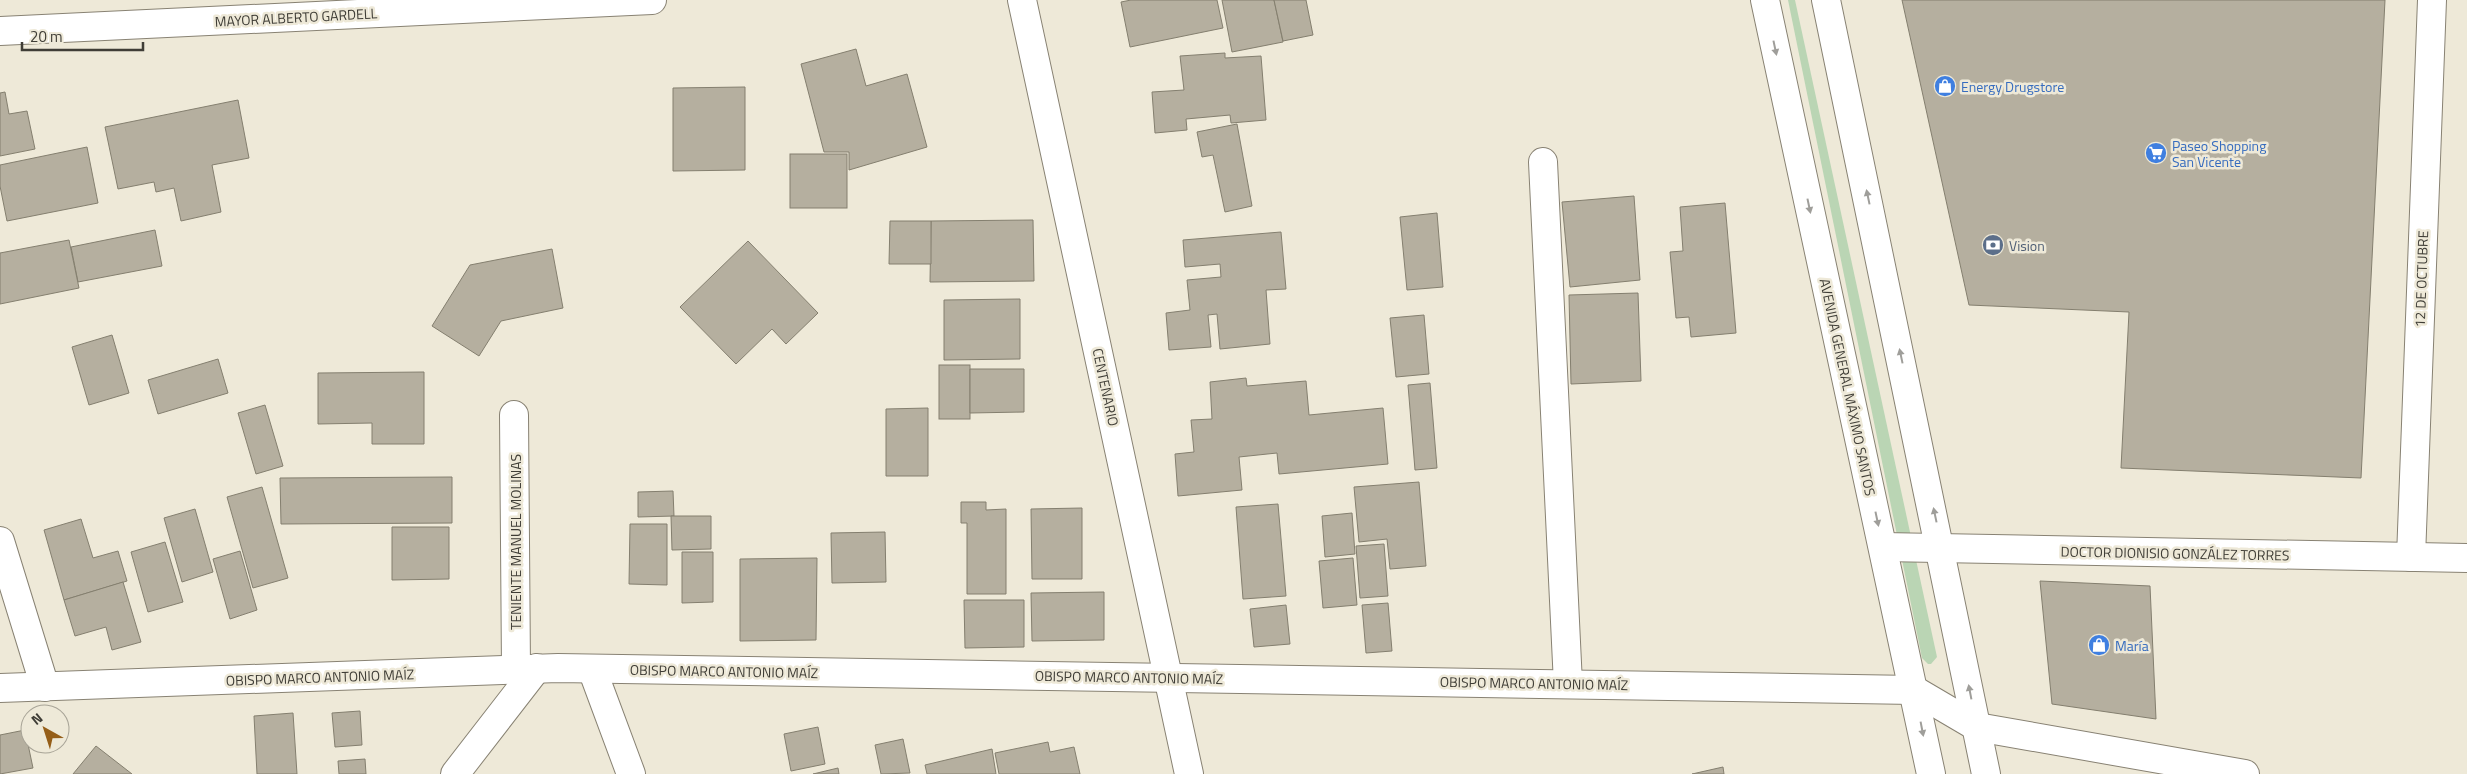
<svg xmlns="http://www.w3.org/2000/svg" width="2467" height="774" viewBox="0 0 2467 774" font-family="'Titillium Web',sans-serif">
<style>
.green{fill:#bad5b4}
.building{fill:#b5af9f;stroke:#847f6f}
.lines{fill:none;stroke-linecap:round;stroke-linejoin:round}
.street-casing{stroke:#888273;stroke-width:30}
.primary-casing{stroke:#888273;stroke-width:30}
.street{stroke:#fff;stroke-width:28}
.primary{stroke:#fff;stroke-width:28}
.oneway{fill:#9f9e9a}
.labels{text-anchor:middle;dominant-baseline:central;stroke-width:5;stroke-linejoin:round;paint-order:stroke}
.street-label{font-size:14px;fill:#3f3d36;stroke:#eee9d8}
.shop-label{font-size:14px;fill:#366cbe;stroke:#eee9d8;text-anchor:start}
.service-label{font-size:14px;fill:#4e5e75;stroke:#eee9d8;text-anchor:start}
</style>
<rect width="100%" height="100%" fill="#eee9d8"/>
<path class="green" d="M 1788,0 L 1795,0 L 1937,657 L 1931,664 L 1928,664 L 1922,658 Z"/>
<g class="building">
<path d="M 1131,0 L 1217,0 L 1223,28 L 1130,47 L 1121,2 Z"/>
<path d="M 1222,0 L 1274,0 L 1283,42 L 1232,52 Z"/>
<path d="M 1274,0 L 1306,0 L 1313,35 L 1283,41 Z"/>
<path d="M 1902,0 L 2385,0 L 2361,478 L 2121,468 L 2129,312 L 1969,305 Z"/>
<path d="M 856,49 L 866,86 L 907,74 L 927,147 L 849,170 L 849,152 L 824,152 L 801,64 Z"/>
<path d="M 1225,53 L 1225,58 L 1261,56 L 1266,120 L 1231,123 L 1230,115 L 1186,119 L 1187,130 L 1155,133 L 1152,92 L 1184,90 L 1180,56 Z"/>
<path d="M 745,87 L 745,170 L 673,171 L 673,88 Z"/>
<path d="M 5,92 L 9,114 L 27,111 L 35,149 L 0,156 L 0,93 Z"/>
<path d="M 238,100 L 249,158 L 212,165 L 221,212 L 181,221 L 174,188 L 156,192 L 154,182 L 118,189 L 105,127 Z"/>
<path d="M 1237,124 L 1252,206 L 1225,212 L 1213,155 L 1202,157 L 1197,132 Z"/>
<path d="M 87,147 L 98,203 L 7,221 L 0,186 L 0,165 Z"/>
<rect x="790" y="154" width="57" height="54"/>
<path d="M 1634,196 L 1640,280 L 1570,287 L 1562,202 Z"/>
<path d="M 1725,203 L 1736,333 L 1691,337 L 1689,317 L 1676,318 L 1670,252 L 1683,251 L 1680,207 Z"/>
<path d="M 1437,213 L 1443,287 L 1407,290 L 1400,217 Z"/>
<path d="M 1033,220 L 1034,281 L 930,282 L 931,221 Z"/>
<path d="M 890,221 L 931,221 L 931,264 L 889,264 Z"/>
<path d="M 155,230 L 162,266 L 78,282 L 71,247 Z"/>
<path d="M 1281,232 L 1286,289 L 1266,290 L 1270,344 L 1220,349 L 1217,314 L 1208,315 L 1211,347 L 1169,350 L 1166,313 L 1190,310 L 1187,280 L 1221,277 L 1220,264 L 1185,267 L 1183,240 Z"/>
<path d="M 69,240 L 79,288 L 0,304 L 0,253 Z"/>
<path d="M 748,241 L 818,313 L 786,344 L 772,329 L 736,364 L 680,307 Z"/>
<path d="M 552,249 L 563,308 L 501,321 L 479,356 L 432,326 L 470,265 Z"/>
<path d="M 1638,293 L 1641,381 L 1571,384 L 1569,295 Z"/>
<path d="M 1020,299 L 1020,359 L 944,360 L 944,300 Z"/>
<path d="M 1424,315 L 1429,374 L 1396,377 L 1390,318 Z"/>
<path d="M 112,335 L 129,393 L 89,405 L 72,347 Z"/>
<path d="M 218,359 L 228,393 L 158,414 L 148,380 Z"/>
<rect x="939" y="365" width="31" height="54"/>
<path d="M 970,369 L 1024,369 L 1024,412 L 970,413 Z"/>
<path d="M 424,372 L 424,444 L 372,444 L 372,423 L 318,424 L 318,373 Z"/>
<path d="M 1246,378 L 1247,386 L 1306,381 L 1309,415 L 1383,408 L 1388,464 L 1279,474 L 1277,453 L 1239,457 L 1242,490 L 1178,496 L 1175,454 L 1194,452 L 1191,420 L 1212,419 L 1210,382 Z"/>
<path d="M 1430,383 L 1437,468 L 1415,470 L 1408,385 Z"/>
<path d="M 265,405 L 283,466 L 256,474 L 238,413 Z"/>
<path d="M 928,408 L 928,476 L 886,476 L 886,409 Z"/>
<path d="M 452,477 L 452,523 L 281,524 L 280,478 Z"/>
<path d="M 1419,482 L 1426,566 L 1390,569 L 1387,539 L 1359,542 L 1354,487 Z"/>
<path d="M 262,487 L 288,578 L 253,588 L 227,497 Z"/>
<path d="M 673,491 L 674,516 L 638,517 L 638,492 Z"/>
<path d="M 961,502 L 986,502 L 986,510 L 1006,509 L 1006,594 L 967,594 L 967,523 L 961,523 Z"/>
<path d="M 1278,504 L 1286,596 L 1243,599 L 1236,507 Z"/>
<path d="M 1082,508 L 1082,579 L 1032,579 L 1031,509 Z"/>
<path d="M 195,509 L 213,572 L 182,582 L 164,518 Z"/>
<path d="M 1352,513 L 1355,554 L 1325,557 L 1322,516 Z"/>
<path d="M 671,516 L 711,516 L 711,549 L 672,550 Z"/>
<path d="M 81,519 L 93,558 L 118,551 L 127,581 L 64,600 L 44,530 Z"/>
<path d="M 630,524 L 667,524 L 667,585 L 629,584 Z"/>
<path d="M 392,527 L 449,527 L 449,579 L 392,580 Z"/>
<path d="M 885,532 L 886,582 L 832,583 L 831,533 Z"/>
<path d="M 165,542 L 183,602 L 148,612 L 131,552 Z"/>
<path d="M 1384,544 L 1388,596 L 1360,598 L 1356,546 Z"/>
<path d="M 240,551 L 257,610 L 230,619 L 213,559 Z"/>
<path d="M 682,552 L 713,552 L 713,602 L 682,603 Z"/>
<path d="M 817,558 L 816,640 L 740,641 L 740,559 Z"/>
<path d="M 1353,558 L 1357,605 L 1323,608 L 1319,561 Z"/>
<path d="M 2040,581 L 2150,586 L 2156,719 L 2052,704 Z"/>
<path d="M 123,582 L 141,642 L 112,650 L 106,627 L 75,636 L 64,600 Z"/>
<path d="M 1104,592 L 1104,640 L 1032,641 L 1031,593 Z"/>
<path d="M 964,600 L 1024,600 L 1024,647 L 965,648 Z"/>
<path d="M 1388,603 L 1392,651 L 1366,653 L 1362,605 Z"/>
<path d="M 1286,605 L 1290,644 L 1254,647 L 1250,609 Z"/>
<path d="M 360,711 L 362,745 L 335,747 L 332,713 Z"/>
<path d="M 293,713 L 297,774 L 257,774 L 254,716 Z"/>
<path d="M 818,727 L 825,764 L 791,771 L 784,734 Z"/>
<path d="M 25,730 L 33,768 L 0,774 L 0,735 Z"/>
<path d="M 903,739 L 910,773 L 881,774 L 875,745 Z"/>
<path d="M 1048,742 L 1050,752 L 1074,747 L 1080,774 L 999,774 L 995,753 Z"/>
<path d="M 96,746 L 132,774 L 73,774 Z"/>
<path d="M 992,749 L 996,774 L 927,774 L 925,765 Z"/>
<path d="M 365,759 L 366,774 L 339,774 L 338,761 Z"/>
<path d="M 1723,767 L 1724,774 L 1692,774 Z"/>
<path d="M 838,768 L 839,774 L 813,774 Z"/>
</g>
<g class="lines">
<g class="street-casing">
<g id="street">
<path d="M 1022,0 L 1189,774"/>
<path d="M 0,31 L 652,0"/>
<path d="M 1543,162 L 1568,684"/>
<path d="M 514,415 L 516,669"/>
<path d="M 0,541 L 45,687"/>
<path d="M 1883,547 L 2467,558"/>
<path d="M 2411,557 L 2432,0"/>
<path d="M 592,669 L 631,774"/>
<path d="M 0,688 L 558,668 L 1914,690 L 1977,727 L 2245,774"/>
<path d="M 455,774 L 537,668"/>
</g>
</g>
<g class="primary-casing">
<g id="primary">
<path d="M 1765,0 L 1931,774"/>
<path d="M 1826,0 L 1986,774"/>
</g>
</g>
<use href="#street" class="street"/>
<use href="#primary" class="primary"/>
</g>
<defs><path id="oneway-solid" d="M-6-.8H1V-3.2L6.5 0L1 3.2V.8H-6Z" transform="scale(1.25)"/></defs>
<g class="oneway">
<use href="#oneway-solid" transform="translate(1775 48) rotate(78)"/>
<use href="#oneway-solid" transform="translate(1868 197) rotate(-102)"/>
<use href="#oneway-solid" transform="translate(1809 206) rotate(78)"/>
<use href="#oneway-solid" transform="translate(1901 356) rotate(-102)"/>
<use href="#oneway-solid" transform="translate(1935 515) rotate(-102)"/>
<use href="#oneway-solid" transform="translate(1877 519) rotate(78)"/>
<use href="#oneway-solid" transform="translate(1970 692) rotate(-101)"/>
<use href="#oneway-solid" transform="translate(1922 729) rotate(79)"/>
</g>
<defs>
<g id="shop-disc" transform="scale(1.125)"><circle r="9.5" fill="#3f7fe0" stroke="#eee9d8"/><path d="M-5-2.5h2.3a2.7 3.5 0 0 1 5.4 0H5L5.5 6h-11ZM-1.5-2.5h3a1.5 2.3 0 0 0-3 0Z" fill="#fff"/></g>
<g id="supermarket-disc" transform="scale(1.125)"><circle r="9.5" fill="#3f7fe0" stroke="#eee9d8"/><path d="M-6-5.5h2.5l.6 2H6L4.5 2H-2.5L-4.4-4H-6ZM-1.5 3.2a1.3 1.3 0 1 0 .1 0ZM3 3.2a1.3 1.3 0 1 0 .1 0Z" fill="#fff"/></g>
<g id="bank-disc" transform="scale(1.125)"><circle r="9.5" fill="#5c6f8a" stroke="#eee9d8"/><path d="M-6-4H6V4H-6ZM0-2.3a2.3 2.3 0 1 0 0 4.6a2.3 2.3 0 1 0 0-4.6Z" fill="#fff"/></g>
</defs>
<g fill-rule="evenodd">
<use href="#shop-disc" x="1945" y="86"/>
<use href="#supermarket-disc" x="2156" y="153"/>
<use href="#bank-disc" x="1993" y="245"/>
<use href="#shop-disc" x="2099" y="645"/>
</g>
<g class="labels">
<g class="street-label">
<text transform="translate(296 17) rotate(-3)">MAYOR ALBERTO GARDELL</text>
<text transform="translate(2421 279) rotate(-88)">12 DE OCTUBRE</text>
<text transform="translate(1106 387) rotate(78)">CENTENARIO</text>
<text transform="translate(1848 387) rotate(78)">AVENIDA GENERAL MÁXIMO SANTOS</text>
<text transform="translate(515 542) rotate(-90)">TENIENTE MANUEL MOLINAS</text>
<text transform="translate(2175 553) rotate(1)">DOCTOR DIONISIO GONZÁLEZ TORRES</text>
<text transform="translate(724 671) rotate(1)">OBISPO MARCO ANTONIO MAÍZ</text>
<text transform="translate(320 677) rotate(-2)">OBISPO MARCO ANTONIO MAÍZ</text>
<text transform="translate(1129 677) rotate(1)">OBISPO MARCO ANTONIO MAÍZ</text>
<text transform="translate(1534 683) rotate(1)">OBISPO MARCO ANTONIO MAÍZ</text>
</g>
<g class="shop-label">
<text x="1961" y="86">Energy Drugstore</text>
<text x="2172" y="145">Paseo Shopping<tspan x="2172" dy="16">San Vicente</tspan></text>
<text x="2115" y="645">María</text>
</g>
<g class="service-label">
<text x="2009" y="245">Vision</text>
</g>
</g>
<g transform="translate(45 729) rotate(321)"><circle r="24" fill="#eee9d8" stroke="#a8a497"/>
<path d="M0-4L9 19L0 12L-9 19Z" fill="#955e18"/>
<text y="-8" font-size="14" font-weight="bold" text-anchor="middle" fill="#3f3d36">N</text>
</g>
<path d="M22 42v8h121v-8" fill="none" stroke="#3f3d36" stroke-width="2.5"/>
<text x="30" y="42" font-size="15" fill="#3f3d36" stroke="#eee9d8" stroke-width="4" paint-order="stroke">20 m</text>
</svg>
